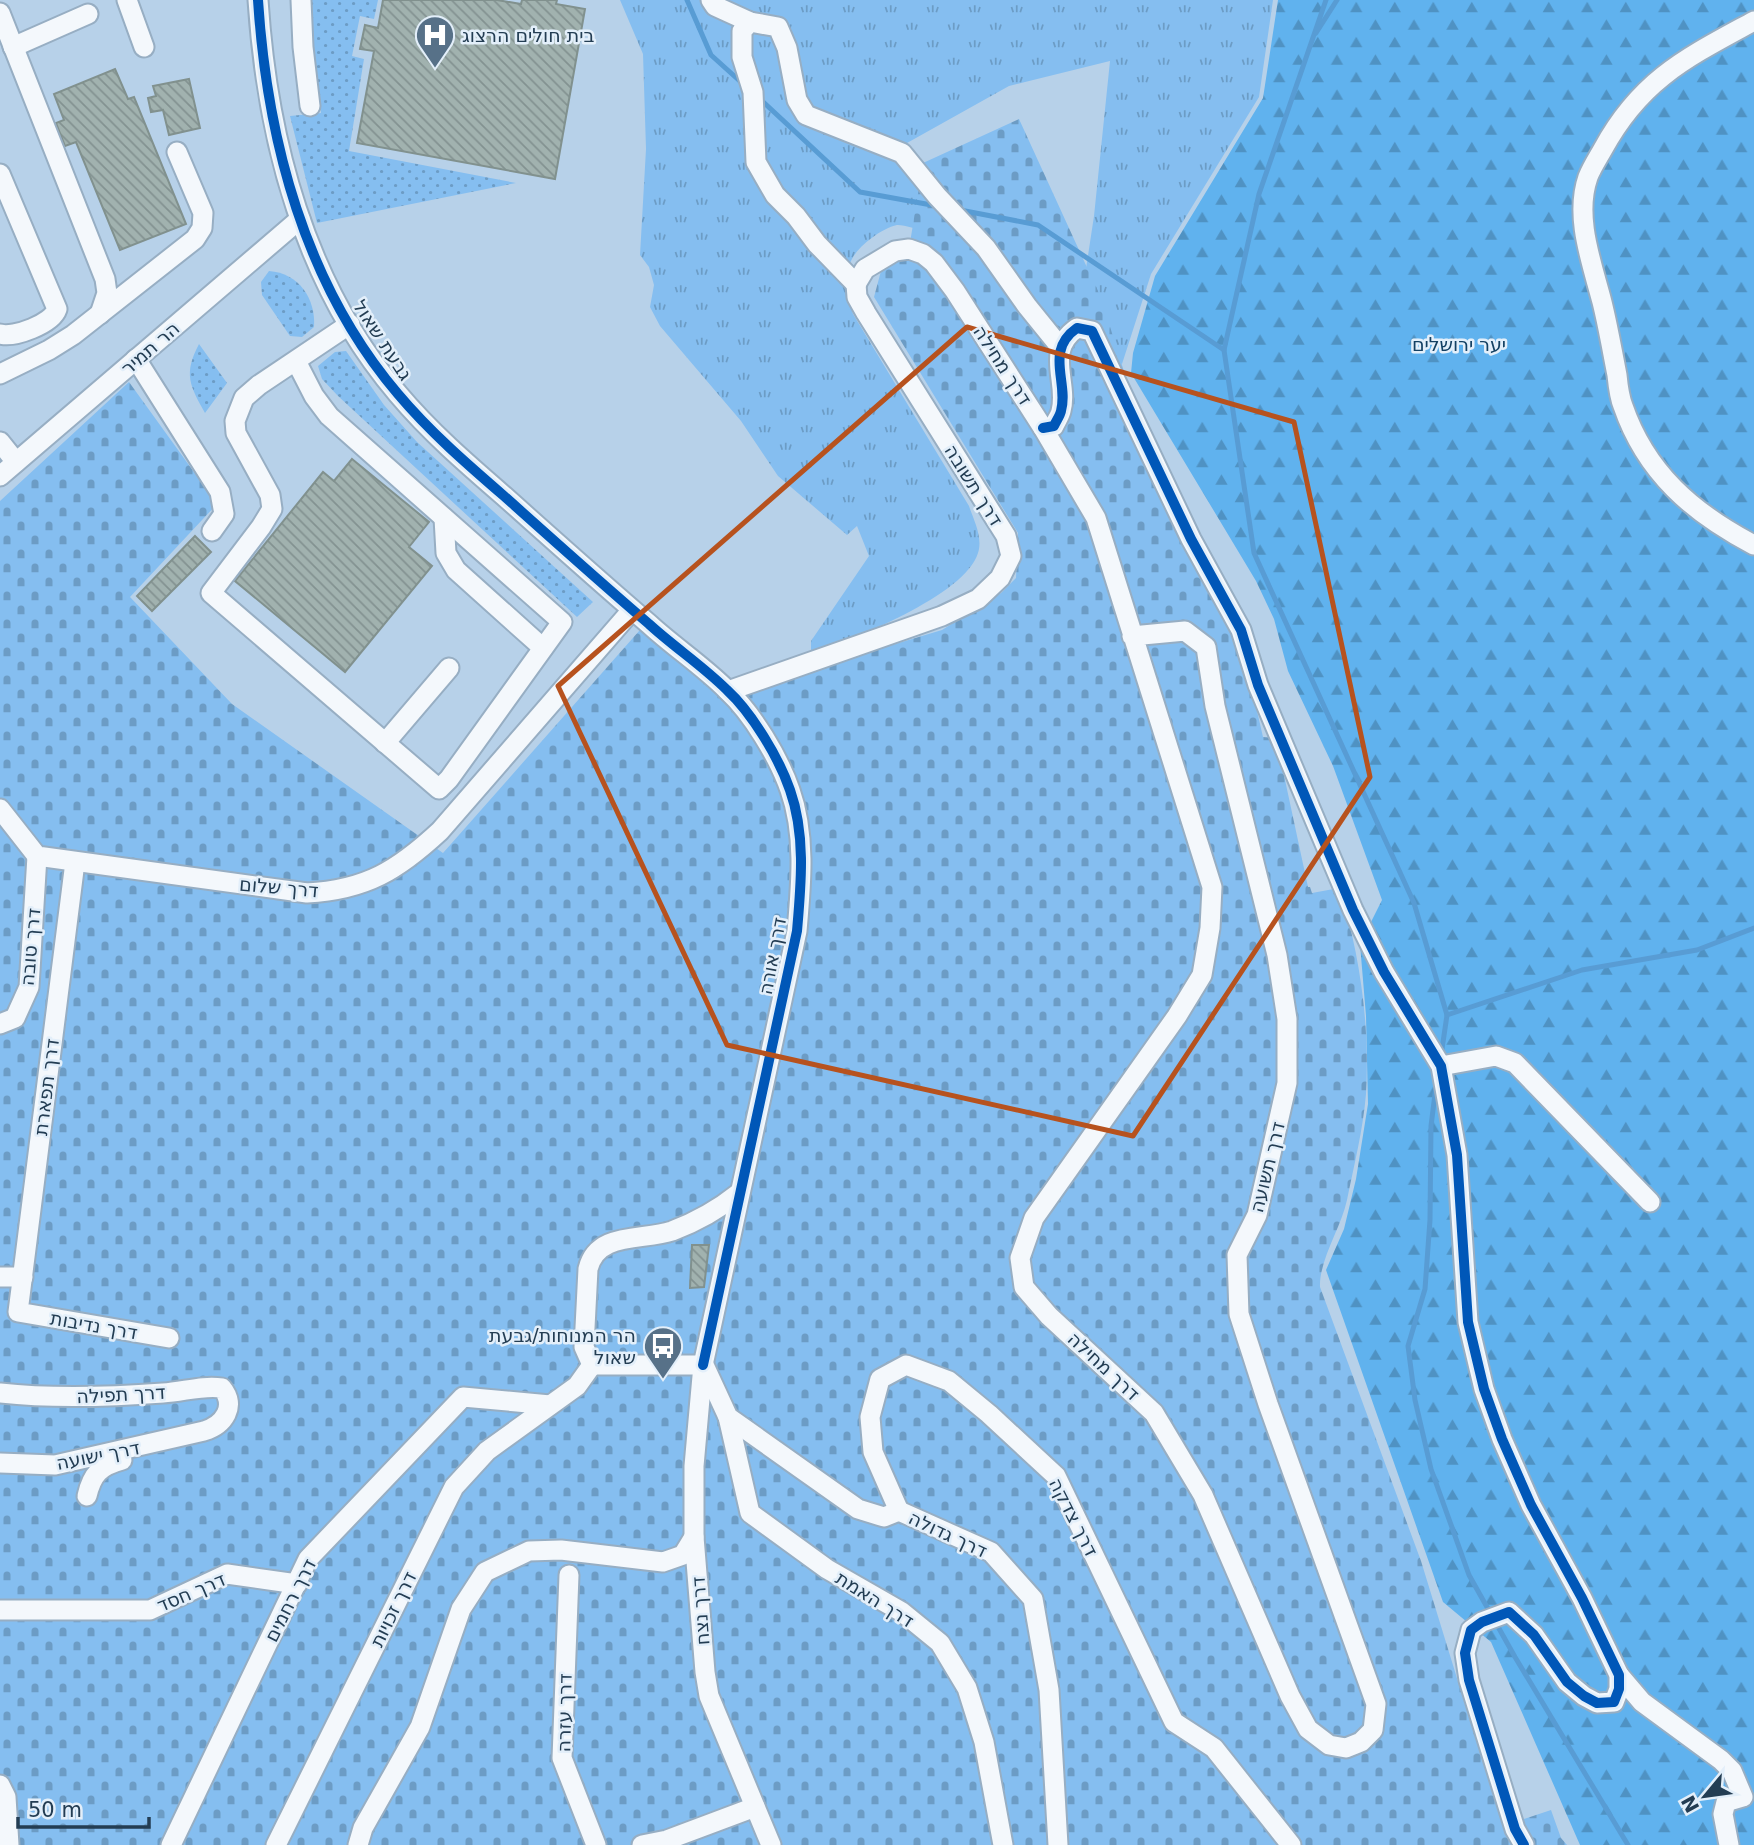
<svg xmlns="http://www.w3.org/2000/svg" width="1754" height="1845" viewBox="0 0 1754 1845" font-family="'DejaVu Sans',Heebo,sans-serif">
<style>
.grass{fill:url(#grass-tufts)}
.forest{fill:url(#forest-firs)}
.cemetery{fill:url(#cemetery-stones)}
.park{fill:url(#park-dots)}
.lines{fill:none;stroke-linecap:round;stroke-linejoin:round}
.stream{stroke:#589cd4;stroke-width:5}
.building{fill:url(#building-back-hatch);stroke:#81918e;stroke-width:2}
.minor-casing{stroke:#97aec3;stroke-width:23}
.minor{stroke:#f4f8fc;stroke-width:19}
.cycleway-casing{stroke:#e3effa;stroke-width:15}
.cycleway{stroke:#0057b8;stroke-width:10}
.marked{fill:none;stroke:#b7521e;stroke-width:5;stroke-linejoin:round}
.labels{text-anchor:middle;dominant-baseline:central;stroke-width:5;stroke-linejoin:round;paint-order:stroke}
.poi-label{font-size:19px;fill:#233d53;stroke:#e3effa;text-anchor:start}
.street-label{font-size:19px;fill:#233d53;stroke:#e3effa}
.park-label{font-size:19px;fill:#134063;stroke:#e3effa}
</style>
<defs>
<pattern id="grass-tufts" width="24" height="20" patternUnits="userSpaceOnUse" patternTransform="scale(1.75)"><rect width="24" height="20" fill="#85bef0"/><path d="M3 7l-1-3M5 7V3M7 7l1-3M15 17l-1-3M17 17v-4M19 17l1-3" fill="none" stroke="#6c9cc5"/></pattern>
<pattern id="forest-firs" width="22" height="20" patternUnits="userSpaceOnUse" patternTransform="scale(1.75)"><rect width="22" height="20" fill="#60b2ee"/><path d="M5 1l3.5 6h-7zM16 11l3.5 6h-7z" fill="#4f92c3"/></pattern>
<pattern id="cemetery-stones" width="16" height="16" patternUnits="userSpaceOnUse" patternTransform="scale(1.75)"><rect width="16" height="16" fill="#85bef0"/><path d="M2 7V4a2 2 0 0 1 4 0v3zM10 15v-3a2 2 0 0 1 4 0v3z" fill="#6c9cc5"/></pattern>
<pattern id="park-dots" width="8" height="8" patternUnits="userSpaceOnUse" patternTransform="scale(1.75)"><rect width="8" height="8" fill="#85bef0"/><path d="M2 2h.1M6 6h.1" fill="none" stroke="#6c9cc5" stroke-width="1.8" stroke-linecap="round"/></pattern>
<pattern id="building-back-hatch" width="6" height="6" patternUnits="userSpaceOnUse" patternTransform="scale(1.75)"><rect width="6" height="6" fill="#a1b2af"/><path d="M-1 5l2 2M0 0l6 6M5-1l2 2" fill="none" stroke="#839291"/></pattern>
</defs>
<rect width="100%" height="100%" fill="#b7d1e9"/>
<path class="grass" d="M 620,0 L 1273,0 L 1259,97 L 1151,274 L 1122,364 L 1077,328 L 1094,216 L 1110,61 L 1009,86 L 907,143 L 898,164 L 977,247 C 963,243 907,224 897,225 C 890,226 878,233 873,237 C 841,260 844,280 853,314 L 969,506 C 974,521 983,537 978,553 C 965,596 852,639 811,655 L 811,641 L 869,556 L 857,526 L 847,535 L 778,476 L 741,421 L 660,326 L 650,307 L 654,285 L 649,267 L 640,255 L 646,149 L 643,54 Z"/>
<path class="forest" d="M 1278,0 L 1754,0 L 1754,1845 L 1580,1845 L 1491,1642 L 1443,1602 L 1326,1270 L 1344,1229 L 1356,1179 L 1368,1104 L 1366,1016 L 1360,944 L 1382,900 L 1333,766 L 1288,671 L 1274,619 L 1256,581 L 1131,373 L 1133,353 L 1155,276 L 1263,98 Z"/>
<path class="cemetery" d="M 1019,119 L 1101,298 L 1153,464 L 1241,641 L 1263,737 L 1276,738 L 1308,887 L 1310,887 L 1312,893 L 1339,888 C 1360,953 1370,1025 1366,1094 C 1363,1130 1354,1165 1347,1200 C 1341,1228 1319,1260 1320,1287 L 1421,1561 L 1472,1727 L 1509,1824 L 1551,1810 L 1561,1838 L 1567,1845 L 16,1845 L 0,1811 L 0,501 L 129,382 L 217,504 L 130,597 L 232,704 L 443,853 L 647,622 L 745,689 L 942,630 L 1001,593 L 1016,578 L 1018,533 L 874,297 L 881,271 L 908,255 L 923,163 Z"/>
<g class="park">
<path d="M 311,0 L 378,0 L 374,19 L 360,16 L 352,56 L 364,59 L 349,151 L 516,183 L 317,223 L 290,116 L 321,113 L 311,26 Z"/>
<path d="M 269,271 C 299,273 316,299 314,327 L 302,337 L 290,336 L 262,295 L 261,282 Z"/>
<path d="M 199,344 L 227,383 L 205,413 C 190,386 183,374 199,344 Z"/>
<path d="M 346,351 L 384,405 L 417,442 L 593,602 L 577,617 L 338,396 L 322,379 L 318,366 L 335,352 Z"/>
</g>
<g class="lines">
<g class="stream">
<path d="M 687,0 L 711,55 L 742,83"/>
<path d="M 1326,0 L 1259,194 L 1224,350 L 1254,553 L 1414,903 L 1447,1015 L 1441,1056"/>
<path d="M 1316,33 L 1337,0"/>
<path d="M 760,99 L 860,192 L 937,206"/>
<path d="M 960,210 L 1038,225 L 1224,350"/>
<path d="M 1447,1015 L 1582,970 L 1697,950 L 1754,928"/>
<path d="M 1436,1086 L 1431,1126 L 1430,1220 L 1425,1289 L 1408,1346 L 1415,1400 L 1431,1469 L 1469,1575 L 1515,1657 L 1628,1845"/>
</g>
</g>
<g class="building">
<path d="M 383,0 L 497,0 L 521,4 L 522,0 L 557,0 L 556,4 L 585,9 L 555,179 L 357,143 L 374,51 L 360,49 L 365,25 L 378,28 Z"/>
<path d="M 115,69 L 128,99 L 134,97 L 186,224 L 120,250 L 76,142 L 65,146 L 56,123 L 64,120 L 54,94 Z"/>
<path d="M 189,79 L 200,128 L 169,135 L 163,110 L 151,112 L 148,98 L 156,96 L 153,86 Z"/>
<path d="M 352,459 L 429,522 L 409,547 L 432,566 L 345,672 L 235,581 L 323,472 L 334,481 Z"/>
<path d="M 195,536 L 211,552 L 152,611 L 137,596 Z"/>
<path d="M 692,1245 L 709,1245 L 704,1287 L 690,1288 Z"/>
</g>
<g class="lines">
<g class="minor-casing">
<g id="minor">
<path d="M 127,0 L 144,47"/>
<path d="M 258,0 C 267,140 305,285 398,394 C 430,432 467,464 504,496 C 552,539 600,582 649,624 C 674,647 703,666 727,690 C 752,713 779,758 790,790 C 806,835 801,885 797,931 L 703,1365 L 694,1466 L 694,1537 L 705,1672 L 709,1696 L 771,1845"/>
<path d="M 301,0 L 303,47 L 310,106"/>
<path d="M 711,0 L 715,6 L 750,22"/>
<path d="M 0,13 L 105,279 L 107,293 L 100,314"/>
<path d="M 1754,21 C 1688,57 1641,79 1603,149 C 1598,158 1592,167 1588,177 C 1574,217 1592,263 1602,302 C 1608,326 1612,350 1617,375 C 1618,385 1619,396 1623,406 C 1646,473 1693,513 1754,545"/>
<path d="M 13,47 L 88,14"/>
<path d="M 0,174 L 57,309 C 52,324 14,338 0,334"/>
<path d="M 856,284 L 865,269 L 895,251 L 909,249 L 923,254 L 934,263 L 955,291 L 1043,428 L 1096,518 L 1212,887 L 1210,928 L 1202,975 L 1177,1016 L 1034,1218 L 1020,1258 L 1024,1287 L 1049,1316 L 1154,1413 L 1203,1495 L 1290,1696 L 1308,1729 L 1329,1745 L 1346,1748 L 1361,1742 L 1373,1730 L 1376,1704 L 1268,1404 L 1239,1314 L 1237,1255 L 1257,1215 L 1287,1083 L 1287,1019 L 1277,955 L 1215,706 L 1206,647 L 1185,631 L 1132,636"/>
<path d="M 856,284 L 817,244 L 796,216 L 775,195 L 756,162 L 753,92 L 742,57 L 742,31 L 750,22 L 778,27 L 787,48 L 797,100 L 806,115 L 902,153 L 937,196 L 986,248 L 1027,306 L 1061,348"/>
<path d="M 136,359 L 220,492 L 224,514 L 212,531"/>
<path d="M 296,361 L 314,396 L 329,416 L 562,622 L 449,779 L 439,789 L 211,593 L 261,527 L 272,509 L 270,495 L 236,433 L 235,421 L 244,398 L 259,385 L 350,324"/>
<path d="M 0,374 L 49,350 L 73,335 L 195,239 L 202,228 L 203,213 L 177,152"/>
<path d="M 1043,428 L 1054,426 C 1056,421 1060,416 1061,411 C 1069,382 1044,351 1077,328 L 1092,331 L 1191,539 L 1241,630 L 1258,685 L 1353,910 L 1384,972 L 1441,1066 L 1457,1155 L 1468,1322 L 1484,1389 L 1502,1439 L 1531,1505 L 1582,1598 L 1619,1675 L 1619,1689 L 1614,1702 L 1597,1703 L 1584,1696 L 1567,1682 L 1534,1635 L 1509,1612 L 1482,1622 L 1471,1630 L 1465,1653 L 1469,1680 L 1515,1829 L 1524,1845"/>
<path d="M 0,442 L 16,462"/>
<path d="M 0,476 L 300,219"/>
<path d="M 444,518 L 446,553 L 456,570 L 543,648"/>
<path d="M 728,691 L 942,616 L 978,599 L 1000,578 L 1011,556 L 1006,536 L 866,313 L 857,297 L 856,284"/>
<path d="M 385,743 L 449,668"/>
<path d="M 0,809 L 37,856 L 307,893 C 366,890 398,870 440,831 L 632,610"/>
<path d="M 75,862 L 18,1312 L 169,1338"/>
<path d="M 0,1024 L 15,1018 L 29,987 L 37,856"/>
<path d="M 1441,1066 L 1496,1056 L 1515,1063 L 1650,1202"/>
<path d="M 0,1277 L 23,1277"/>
<path d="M 592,1365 L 584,1347 L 588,1269 C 597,1231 643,1241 672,1231 C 696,1222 719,1209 739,1193"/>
<path d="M 592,1365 L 703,1365"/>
<path d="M 704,1365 L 728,1417 L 858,1509 L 884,1517 L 899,1511 L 991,1552 L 1033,1599 L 1049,1690 L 1058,1845"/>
<path d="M 0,1393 C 54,1399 109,1397 163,1393 C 183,1392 202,1385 222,1388 C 237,1406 224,1425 204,1431 L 55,1465 L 0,1463"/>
<path d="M 728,1417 L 750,1513 L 827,1569 L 902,1612 L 940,1643 L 967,1688 L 984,1742 L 1003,1845"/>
<path d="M 87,1496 C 92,1474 100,1466 122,1460"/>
<path d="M 899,1511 L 873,1452 L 870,1417 L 880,1379 L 906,1365 L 949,1381 L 989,1414 L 1056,1476 L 1174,1722 L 1214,1748 L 1291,1845"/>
<path d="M 569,1575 L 562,1758 L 596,1845"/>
<path d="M 0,1610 L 150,1610 L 227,1574 L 297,1584"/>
<path d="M 1619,1675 L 1642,1702 L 1721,1760 L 1732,1771 L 1743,1797 L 1726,1802 L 1723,1814 L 1729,1845"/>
<path d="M 0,1785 L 6,1797 L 9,1845"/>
<path d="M 171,1845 L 308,1559 L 463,1397 L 550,1405"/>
<path d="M 276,1845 L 454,1487 L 487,1451 L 577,1386 L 592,1365"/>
<path d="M 358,1845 L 363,1828 L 420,1727 L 461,1609 L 485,1572 L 529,1551 L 561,1550 L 663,1562 L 683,1555 L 694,1537"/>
<path d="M 642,1845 L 667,1840 L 755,1807"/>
</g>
</g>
<use href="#minor" class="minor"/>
<g class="cycleway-casing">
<g id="cycleway">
<path d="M 258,0 C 267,140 305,285 398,394 C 430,432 467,464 504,496 C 552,539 600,582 649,624 C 674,647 703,666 727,690 C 752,713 779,758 790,790 C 806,835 801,885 797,931 L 703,1365"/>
<path d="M 1043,428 L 1054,426 C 1056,421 1060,416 1061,411 C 1069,382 1044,351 1077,328 L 1092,331 L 1191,539 L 1241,630 L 1258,685 L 1353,910 L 1384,972 L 1441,1066 L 1457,1155 L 1468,1322 L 1484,1389 L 1502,1439 L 1531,1505 L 1582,1598 L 1619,1675 L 1619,1689 L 1614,1702 L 1597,1703 L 1584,1696 L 1567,1682 L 1534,1635 L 1509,1612 L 1482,1622 L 1471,1630 L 1465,1653 L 1469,1680 L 1515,1829 L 1524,1845"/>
</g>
</g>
<use href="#cycleway" class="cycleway"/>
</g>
<path class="marked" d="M 967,327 L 1294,422 L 1370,777 L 1133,1136 L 727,1045 L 558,686 Z"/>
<defs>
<g id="hospital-pin" transform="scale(2.0125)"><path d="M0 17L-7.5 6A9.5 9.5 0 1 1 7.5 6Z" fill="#577188" stroke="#e3effa"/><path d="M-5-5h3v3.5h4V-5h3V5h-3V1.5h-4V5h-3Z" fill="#fff"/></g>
<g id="bus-pin" transform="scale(2.0125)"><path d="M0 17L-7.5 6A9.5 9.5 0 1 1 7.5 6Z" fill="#577188" stroke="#e3effa"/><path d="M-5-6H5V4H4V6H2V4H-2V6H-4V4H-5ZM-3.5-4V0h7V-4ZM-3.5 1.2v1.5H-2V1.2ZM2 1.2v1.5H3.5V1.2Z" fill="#fff"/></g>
</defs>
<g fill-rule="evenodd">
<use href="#hospital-pin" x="435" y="35"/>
<use href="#bus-pin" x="663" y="1346"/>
</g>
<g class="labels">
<g class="poi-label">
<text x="462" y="35">בית חולים הרצוג</text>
<text x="636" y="1335" text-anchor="end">הר המנוחות/גבעת<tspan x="636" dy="22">שאול</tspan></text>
</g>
<g class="street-label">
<text transform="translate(383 340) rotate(57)">גבעת שאול</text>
<text transform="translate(150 348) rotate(-41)">הר תמיר</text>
<text transform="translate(1003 365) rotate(57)">דרך מחילה</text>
<text transform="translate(974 485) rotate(58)">דרך תשובה</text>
<text transform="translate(279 887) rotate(5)">דרך שלום</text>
<text transform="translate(30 947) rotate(-85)">דרך טובה</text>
<text transform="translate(772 956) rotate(-79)">דרך אורה</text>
<text transform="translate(46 1087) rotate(-83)">דרך תפארת</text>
<text transform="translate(1267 1167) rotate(-76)">דרך תשועה</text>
<text transform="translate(94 1325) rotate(10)">דרך נדיבות</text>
<text transform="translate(1104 1366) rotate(43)">דרך מחילה</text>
<text transform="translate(121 1394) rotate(-3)">דרך תפילה</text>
<text transform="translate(98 1455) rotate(-11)">דרך ישועה</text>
<text transform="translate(1074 1517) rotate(63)">דרך צדקה</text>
<text transform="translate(948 1534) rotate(25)">דרך גדולה</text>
<text transform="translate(191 1592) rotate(-23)">דרך חסד</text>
<text transform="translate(875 1599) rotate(32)">דרך האמת</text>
<text transform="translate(290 1600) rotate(-63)">דרך רחמים</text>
<text transform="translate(393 1609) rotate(-64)">דרך זכויות</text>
<text transform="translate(700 1611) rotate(-94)">דרך נצח</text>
<text transform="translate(564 1713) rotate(-89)">דרך עזרה</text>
</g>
<g class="park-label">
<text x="1459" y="344">יער ירושלים</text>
</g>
</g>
<g transform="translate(1705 1796) rotate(241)" stroke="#e3effa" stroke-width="5" paint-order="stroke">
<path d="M0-5L12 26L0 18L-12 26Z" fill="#233d53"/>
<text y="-10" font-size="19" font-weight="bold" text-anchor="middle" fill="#233d53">N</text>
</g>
<path d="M18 1817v10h131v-10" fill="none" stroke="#233d53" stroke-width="3.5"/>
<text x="28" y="1817" font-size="21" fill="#233d53" stroke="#e3effa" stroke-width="5" paint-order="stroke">50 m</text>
</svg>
